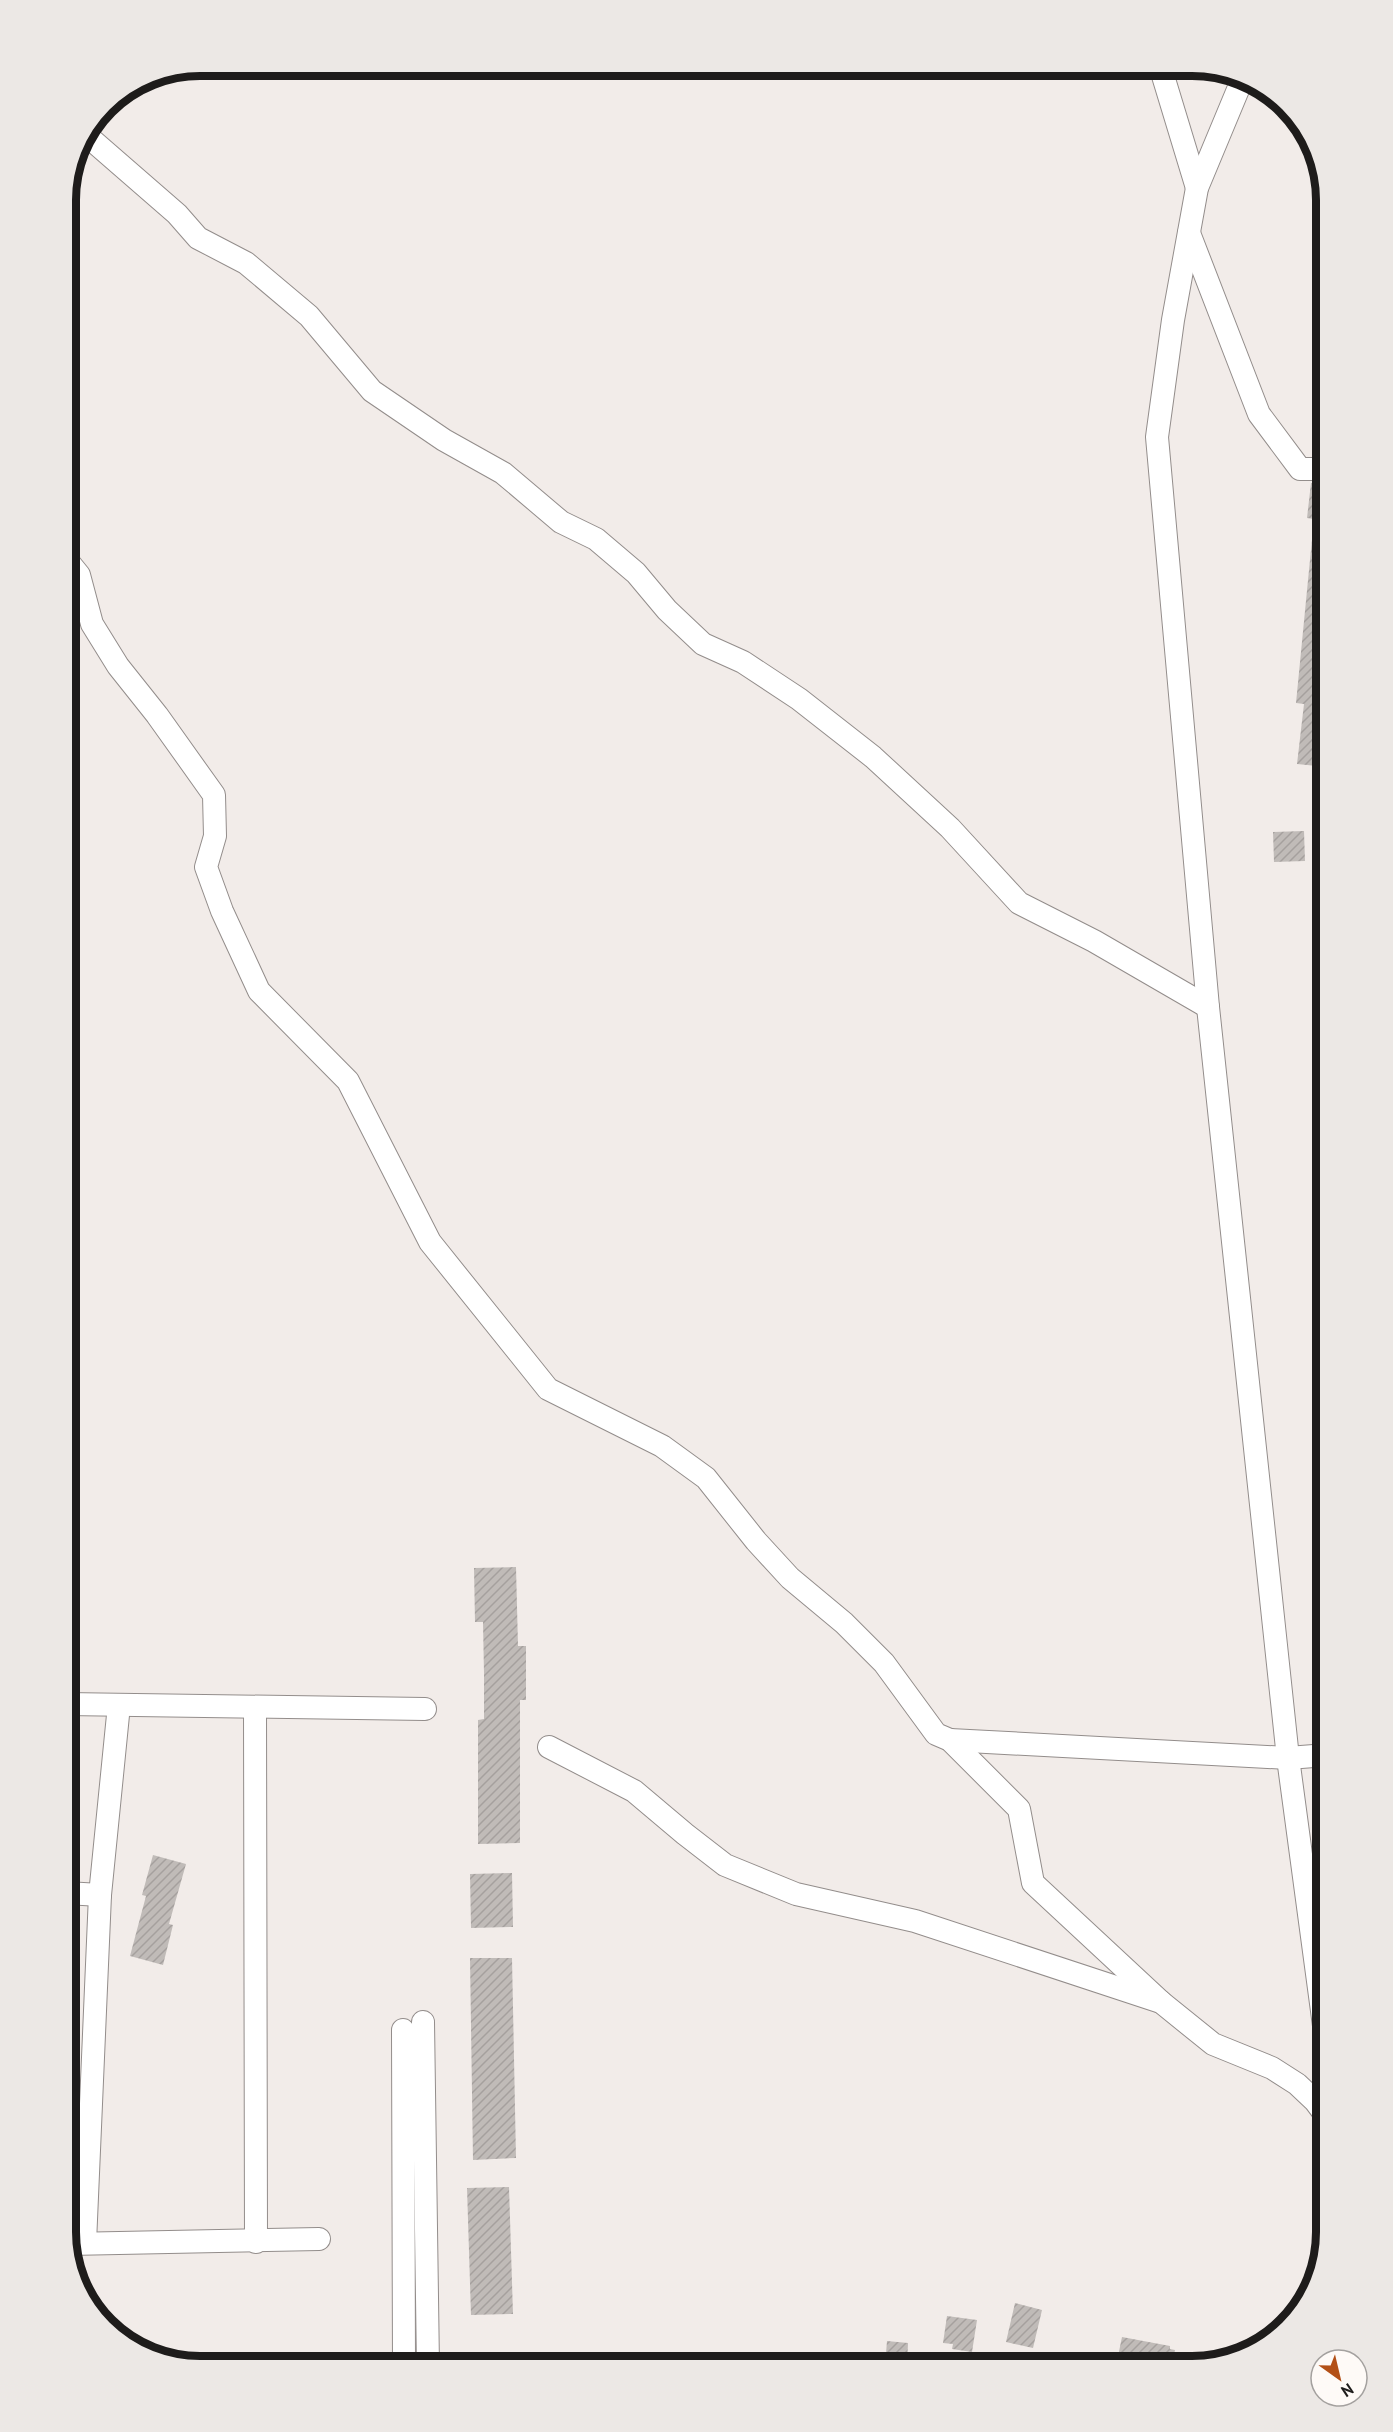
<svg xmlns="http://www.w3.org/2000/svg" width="1393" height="2432" viewBox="0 0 1393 2432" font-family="'PT Sans',sans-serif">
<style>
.building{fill:url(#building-hatch)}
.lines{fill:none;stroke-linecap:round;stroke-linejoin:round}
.minor-casing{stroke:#938d8b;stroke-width:24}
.minor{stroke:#fff;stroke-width:22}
.rim{fill:none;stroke:#1e1c1b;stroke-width:8}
</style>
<defs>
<pattern id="building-hatch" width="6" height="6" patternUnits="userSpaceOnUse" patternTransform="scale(1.5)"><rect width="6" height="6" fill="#c0bbb8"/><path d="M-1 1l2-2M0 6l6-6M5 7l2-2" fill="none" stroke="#a5a09e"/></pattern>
</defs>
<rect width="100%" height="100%" fill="#f2ece9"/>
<g class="building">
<path d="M 1317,438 L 1327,438 L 1327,456 L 1315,456 Z"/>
<path d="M 1311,483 L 1327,483 L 1327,767 L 1297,764 L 1304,704 L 1296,703 L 1314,519 L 1307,518 Z"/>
<path d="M 1304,831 L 1305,861 L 1274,862 L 1273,832 Z"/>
<path d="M 516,1567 L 518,1646 L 526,1646 L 526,1700 L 520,1700 L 520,1843 L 478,1844 L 478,1720 L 484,1719 L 484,1674 L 483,1622 L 475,1622 L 474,1568 Z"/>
<path d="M 153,1855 L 186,1864 L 169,1924 L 173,1925 L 163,1965 L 130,1956 L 146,1896 L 142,1895 Z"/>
<path d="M 512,1873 L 513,1927 L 471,1928 L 470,1874 Z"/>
<path d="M 470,1958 L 512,1958 L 516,2158 L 473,2160 Z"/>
<path d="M 509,2187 L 513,2314 L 471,2315 L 467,2188 Z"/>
<path d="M 1015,2303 L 1042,2310 L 1033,2348 L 1006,2342 Z"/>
<path d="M 947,2316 L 977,2320 L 972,2352 L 952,2349 L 953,2344 L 943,2343 Z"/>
<path d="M 1122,2337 L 1170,2346 L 1170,2349 L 1175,2350 L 1172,2366 L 1116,2366 Z"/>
<path d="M 887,2341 L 908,2343 L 907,2366 L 885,2366 Z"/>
</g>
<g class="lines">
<g class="minor-casing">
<g id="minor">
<path d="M 1160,66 L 1197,188"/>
<path d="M 1242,80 L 1197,188 L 1173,320 L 1157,437 L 1208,1007 L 1288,1758 L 1327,2048"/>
<path d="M 85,134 L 177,214 L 198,238 L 246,263 L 309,316 L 372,391 L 444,440 L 503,473 L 561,522 L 596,539 L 636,573 L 667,610 L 703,644 L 743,662 L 799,699 L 873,757 L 950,828 L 1019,903 L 1094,941 L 1208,1007"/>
<path d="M 1189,233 L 1259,414 L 1300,469 L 1327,469"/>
<path d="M 66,559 L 79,575 L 92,624 L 118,666 L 157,715 L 214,795 L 215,836 L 206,867 L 222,911 L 259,991 L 348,1081 L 430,1242 L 548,1389 L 662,1446 L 706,1478 L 756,1541 L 790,1578 L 844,1623 L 884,1663 L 936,1734 L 950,1740 L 1019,1809 L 1033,1883 L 1161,2002"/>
<path d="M 66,1704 L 425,1709"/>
<path d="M 255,1707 L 256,2242"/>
<path d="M 950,1740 L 1288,1758 L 1327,1755"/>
<path d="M 549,1747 L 634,1791 L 685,1834 L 725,1865 L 796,1894 L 915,1921 L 1161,2002 L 1213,2044 L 1272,2068 L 1297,2084 L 1315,2101 L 1327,2117"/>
<path d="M 66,1893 L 100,1895"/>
<path d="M 423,2022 L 428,2366"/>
<path d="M 403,2030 L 404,2366"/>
<path d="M 85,2243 L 100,1895 L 119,1705"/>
<path d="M 69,2244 L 319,2239"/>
</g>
</g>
<use href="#minor" class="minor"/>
</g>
<path d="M0 0H1393V2432H0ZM200 76H1192A124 124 0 0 1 1316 200V2232A124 124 0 0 1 1192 2356H200A124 124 0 0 1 76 2232V200A124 124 0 0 1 200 76Z" fill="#ece8e5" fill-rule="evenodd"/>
<path class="rim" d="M200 76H1192A124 124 0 0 1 1316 200V2232A124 124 0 0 1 1192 2356H200A124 124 0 0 1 76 2232V200A124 124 0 0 1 200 76Z"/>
<g transform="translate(1339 2378) rotate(146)"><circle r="28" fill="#fefaf7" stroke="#a4a19f" stroke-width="1.5"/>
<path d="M0-4.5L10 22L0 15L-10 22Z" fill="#b35017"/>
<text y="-9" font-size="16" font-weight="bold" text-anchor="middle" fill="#1e1c1b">N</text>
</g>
</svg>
